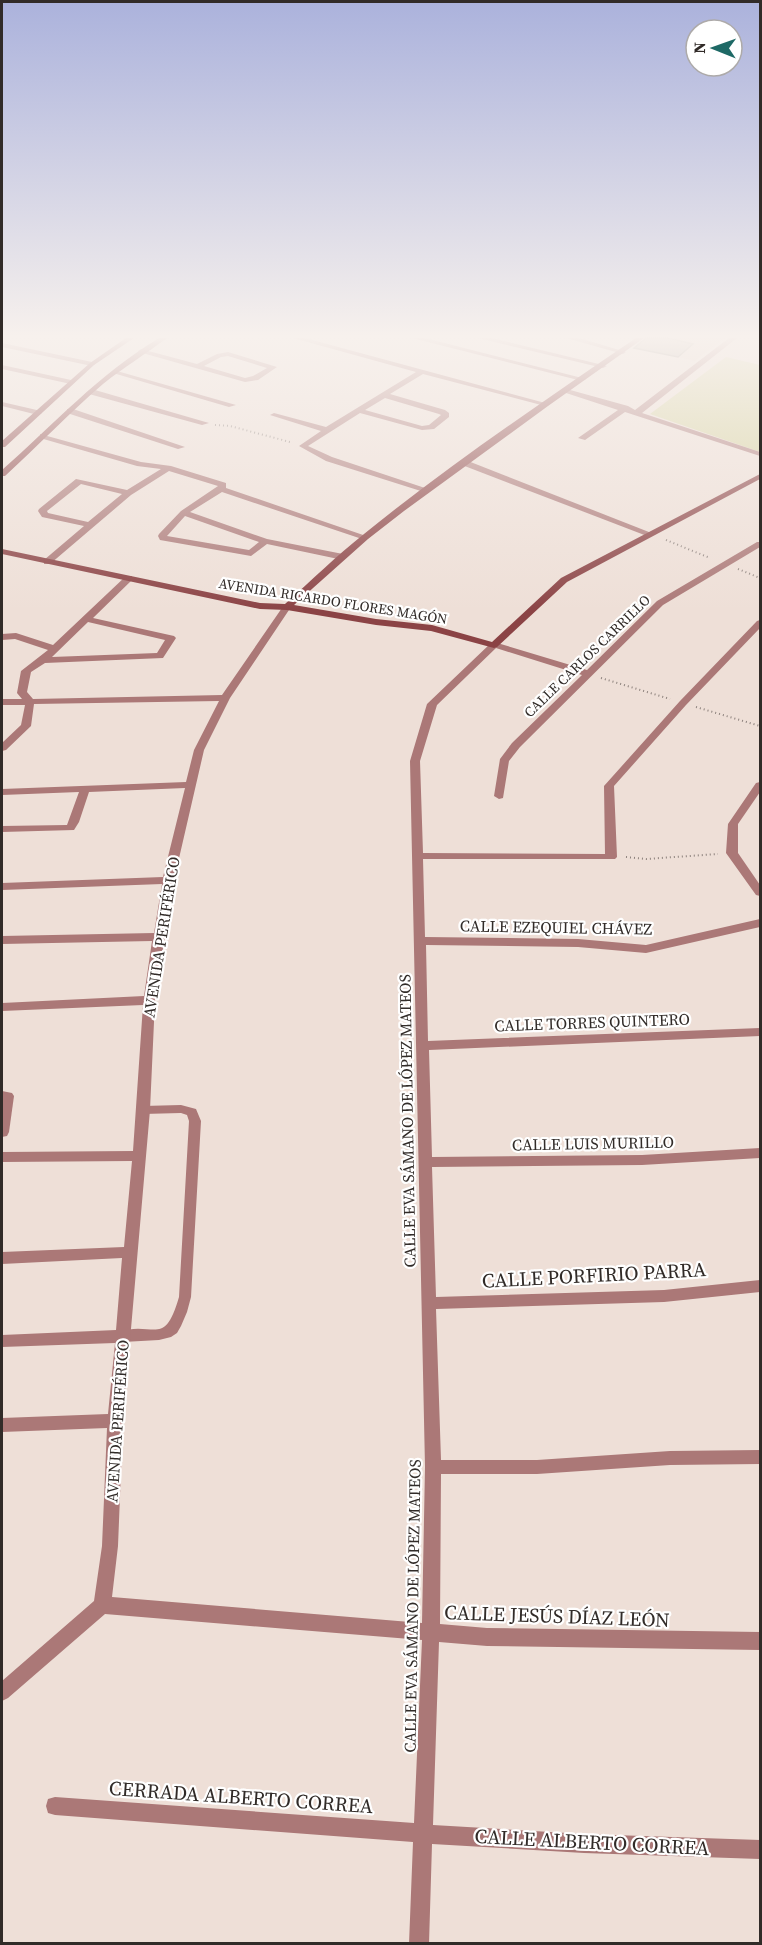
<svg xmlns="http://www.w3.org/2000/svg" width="762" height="1945" viewBox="0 0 762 1945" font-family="'Source Serif 4',serif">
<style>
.built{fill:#e6d1c5}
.green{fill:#d4d29c}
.building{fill:#aca397;stroke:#7c7469;stroke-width:1.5}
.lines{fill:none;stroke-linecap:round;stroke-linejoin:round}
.path{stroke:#8d827d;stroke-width:2;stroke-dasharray:1 3;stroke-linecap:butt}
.lane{fill:#ab7877;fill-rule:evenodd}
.street{fill:#ab7877;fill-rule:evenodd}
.secondary{fill:#8b4345;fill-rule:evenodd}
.labels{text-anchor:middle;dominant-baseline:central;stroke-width:4.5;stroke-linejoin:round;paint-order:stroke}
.far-street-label{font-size:14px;fill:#312b28;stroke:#fff}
.street-label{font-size:16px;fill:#312b28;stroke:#fff}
.near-street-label{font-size:20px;fill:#312b28;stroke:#fff}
</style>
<rect width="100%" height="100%" fill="#eedfd7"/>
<path class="built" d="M 649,338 L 724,338 L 695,361 L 636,348 Z"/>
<path class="green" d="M 726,357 L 760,365 L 760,452 L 650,414 Z"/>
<path class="building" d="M 646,338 L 668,338 L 693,344 L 678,357 L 634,348 Z"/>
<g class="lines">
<g class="path">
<path d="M 215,425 L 230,426 L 290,442"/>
<path d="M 666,540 L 710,558"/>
<path d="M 738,569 L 760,578"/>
<path d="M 601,678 L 670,699"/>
<path d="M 696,707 L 760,726"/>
<path d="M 626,857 L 646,859 L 718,854"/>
</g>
<path class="lane" d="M 181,1105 L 196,1109 L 201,1121 L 191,1297 L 187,1312 L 181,1326 L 177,1333 L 171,1337 L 159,1340 L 123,1342 L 118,1340 L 116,1336 L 118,1332 C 154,1320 164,1349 179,1297 L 189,1121 L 187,1115 L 181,1113 L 143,1114 L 139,1113 L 137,1110 L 139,1107 L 143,1106 Z"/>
<g class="street">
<path d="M 293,338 L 305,338 L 549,404 L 545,406 L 423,374 L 390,394 L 445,410 L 449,413 L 449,417 L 434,429 L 422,430 L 360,413 L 308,446 L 332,457 L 431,490 L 424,492 L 326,461 L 299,446 L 321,431 L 270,415 L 274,413 L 326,427 L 416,372 ZM 385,398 L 439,414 L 441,415 L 429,425 L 422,426 L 365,410 Z"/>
<path d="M 412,338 L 425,338 L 586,379 L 582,381 Z"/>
<path d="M 478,338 L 492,338 L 607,366 L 603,368 Z"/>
<path d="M 566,338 L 579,338 L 626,352 L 623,354 Z"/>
<path d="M 729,338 L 737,338 L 642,413 L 760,452 L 760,456 L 625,412 L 585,440 L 578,438 L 618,410 L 563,392 L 563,388 L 628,406 L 635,410 Z"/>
<path d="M 2,343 L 92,362 L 95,364 L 92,366 L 2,347 Z"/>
<path d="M 141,349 L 197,364 L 217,354 L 228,352 L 277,367 L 258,380 L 245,382 L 139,352 L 138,351 ZM 228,356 L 267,368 L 253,376 L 245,378 L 204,366 L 221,357 Z"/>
<path d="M 2,365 L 71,380 L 75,382 L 71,384 L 2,369 Z"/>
<path d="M 113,371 L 117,371 L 236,405 L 229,407 L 113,373 Z"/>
<path d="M 89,390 L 95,390 L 209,423 L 202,425 L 89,394 Z"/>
<path d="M 2,402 L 41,411 L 42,413 L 38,415 L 2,406 Z"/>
<path d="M 67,409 L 73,409 L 185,447 L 178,449 L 67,413 Z"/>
<path d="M 40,434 L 141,462 L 171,466 L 226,483 L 226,488 L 369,537 L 362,539 L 222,492 L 190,512 L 267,539 L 343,554 L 347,557 L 343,560 L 267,544 L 251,556 L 160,540 L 158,536 L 159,534 L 181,511 L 218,486 L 169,471 L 131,495 L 50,564 L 44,564 L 44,560 L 84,526 L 42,517 L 38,511 L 39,509 L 76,479 L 127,490 L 161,469 L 137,466 L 40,438 ZM 81,484 L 122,494 L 88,522 L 48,513 L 47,511 ZM 185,516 L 259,542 L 249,550 L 167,536 Z"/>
<path d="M 462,461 L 468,461 L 654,534 L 647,536 L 462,465 Z"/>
<path d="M 757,542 L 760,542 L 760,547 L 663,605 L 520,747 L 509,761 L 503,798 L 499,799 L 494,796 L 500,759 L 512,743 L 582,675 L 496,648 L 437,705 L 420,761 L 423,853 L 605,854 L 604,786 L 680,701 L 757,621 L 760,620 L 760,628 L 686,705 L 614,786 L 617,857 L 615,859 L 423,859 L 425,937 L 578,939 L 646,945 L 760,919 L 760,927 L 646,953 L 578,947 L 426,945 L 428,1041 L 760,1028 L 760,1036 L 429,1050 L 432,1157 L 642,1155 L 760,1148 L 760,1158 L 642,1165 L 432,1167 L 436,1297 L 664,1290 L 760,1280 L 760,1292 L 664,1302 L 436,1309 L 441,1460 L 537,1460 L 670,1451 L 760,1450 L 760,1464 L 670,1465 L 537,1474 L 441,1474 L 440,1624 L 487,1628 L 760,1632 L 760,1650 L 487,1646 L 439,1642 L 433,1825 L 584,1834 L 760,1840 L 760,1859 L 584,1853 L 432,1844 L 429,1944 L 409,1944 L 413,1842 L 55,1815 L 48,1813 L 46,1806 L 48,1799 L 55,1797 L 414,1823 L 422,1640 L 105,1614 L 8,1698 L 2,1701 L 2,1681 L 94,1601 L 102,1546 L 107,1428 L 2,1432 L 2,1418 L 108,1414 L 115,1343 L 2,1347 L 2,1335 L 116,1330 L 122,1258 L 2,1264 L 2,1252 L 124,1247 L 132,1161 L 2,1162 L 2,1152 L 133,1151 L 143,1005 L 2,1011 L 2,1003 L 144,996 L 152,941 L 2,944 L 2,936 L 154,933 L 162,884 L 2,890 L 2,883 L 163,877 L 185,788 L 89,792 L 79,822 L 74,830 L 2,832 L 2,826 L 67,825 L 79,792 L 2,795 L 2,789 L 186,782 L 194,750 L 219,701 L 34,704 L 31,726 L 6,750 L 2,751 L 2,743 L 21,725 L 25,705 L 2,705 L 2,699 L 22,699 L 17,693 L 21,671 L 48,650 L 15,639 L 2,640 L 2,634 L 16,633 L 53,645 L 126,576 L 132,576 L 132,580 L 93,618 L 174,636 L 176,638 L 163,658 L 45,663 L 31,672 L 27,692 L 33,699 L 222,695 L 284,605 L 287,604 L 291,607 L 230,698 L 204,750 L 174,880 L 155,1000 L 150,1110 L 123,1421 L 118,1546 L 112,1597 L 422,1623 L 425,1467 L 410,761 L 427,704 L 491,643 L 494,642 L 587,670 L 657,601 ZM 88,622 L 165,640 L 157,653 L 52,657 Z"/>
<path d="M 760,782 L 760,792 L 738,824 L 738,853 L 760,885 L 760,896 L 756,895 L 726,853 L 728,824 L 756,783 Z"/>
<path d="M 2,1091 L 12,1093 L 14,1096 L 9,1132 L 7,1136 L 2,1137 Z"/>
</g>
<g class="secondary">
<path d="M 126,338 L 134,338 L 94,365 L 5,447 L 2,447 L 2,441 L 90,363 Z"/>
<path d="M 159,338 L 167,338 C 146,354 124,367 103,384 C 69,413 38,446 5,476 L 2,476 L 2,470 C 53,425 99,374 159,338 Z"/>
<path d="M 636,338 L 644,338 L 548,406 L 404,511 L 368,539 L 294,605 L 376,619 L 432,625 L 492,642 L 561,578 L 760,474 L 760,479 L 567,582 L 497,647 L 494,648 L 431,631 L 376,625 L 287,610 L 260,609 L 2,554 L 2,549 L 260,603 L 285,604 C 311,581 336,556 364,534 C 450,464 544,401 636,338 Z"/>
</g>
</g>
<linearGradient id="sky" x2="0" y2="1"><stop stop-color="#abb2dc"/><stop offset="0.55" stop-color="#f7f1ed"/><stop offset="1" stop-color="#f7f1ed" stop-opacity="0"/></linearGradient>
<rect width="762" height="611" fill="url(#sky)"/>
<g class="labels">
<g class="far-street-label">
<text transform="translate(333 601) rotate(9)">AVENIDA RICARDO FLORES MAGÓN</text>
<text transform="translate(587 656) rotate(-44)">CALLE CARLOS CARRILLO</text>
</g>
<g class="street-label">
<text transform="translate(556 927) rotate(1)">CALLE EZEQUIEL CHÁVEZ</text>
<text transform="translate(161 937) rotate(-81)">AVENIDA PERIFÉRICO</text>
<text transform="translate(592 1022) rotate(-2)">CALLE TORRES QUINTERO</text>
<text transform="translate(407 1121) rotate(-91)">CALLE EVA SÁMANO DE LÓPEZ MATEOS</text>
<text transform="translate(593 1143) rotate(-1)">CALLE LUIS MURILLO</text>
<text transform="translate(117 1421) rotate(-86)">AVENIDA PERIFÉRICO</text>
<text transform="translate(412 1606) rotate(-89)">CALLE EVA SÁMANO DE LÓPEZ MATEOS</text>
</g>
<g class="near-street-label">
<text transform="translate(594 1275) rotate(-3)">CALLE PORFIRIO PARRA</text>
<text transform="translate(557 1616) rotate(2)">CALLE JESÚS DÍAZ LEÓN</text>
<text transform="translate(241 1797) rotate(4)">CERRADA ALBERTO CORREA</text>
<text transform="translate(592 1842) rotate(3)">CALLE ALBERTO CORREA</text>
</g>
</g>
<rect width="762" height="1945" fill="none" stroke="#312b28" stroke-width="6"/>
<g transform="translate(714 48) rotate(271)"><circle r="28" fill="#ffffff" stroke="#adaaa9" stroke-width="1.5"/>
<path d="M0-4.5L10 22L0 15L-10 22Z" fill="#1e6966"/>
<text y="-9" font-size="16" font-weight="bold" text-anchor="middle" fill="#312b28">N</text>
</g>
</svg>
